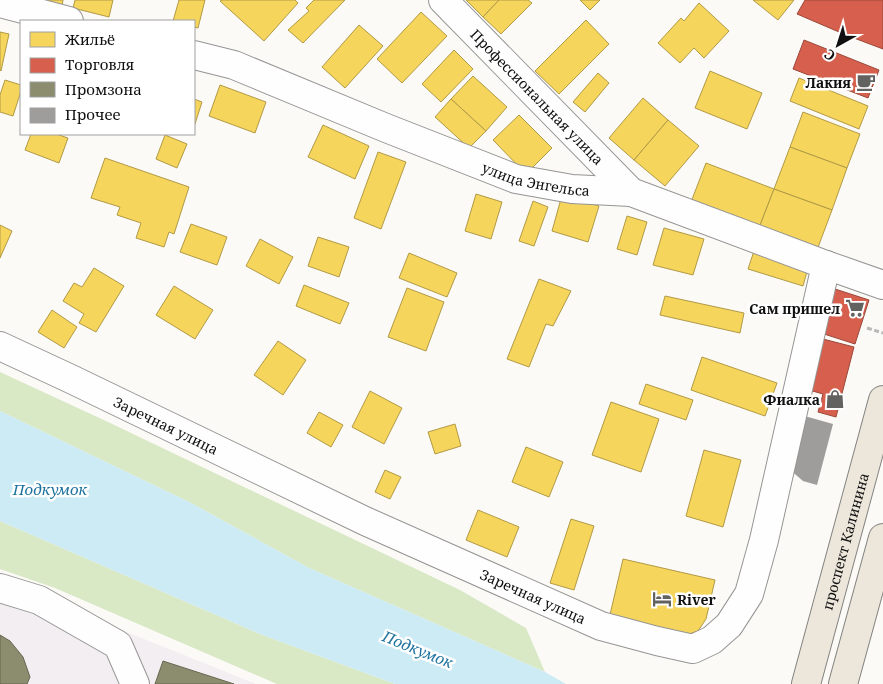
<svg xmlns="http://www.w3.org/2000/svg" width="883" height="684" viewBox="0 0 883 684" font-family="'Noto Serif',serif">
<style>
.industrial{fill:#f3eef2}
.forest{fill:#d9e8c5}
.water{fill:#cdebf5}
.homes{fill:#f6d55c;stroke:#b19a45}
.shops{fill:#d6604d;stroke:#9b483b}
.industry{fill:#8c8c6e;stroke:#676752}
.building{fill:#9f9d9b}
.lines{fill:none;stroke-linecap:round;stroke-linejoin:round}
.minor-casing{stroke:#969594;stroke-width:30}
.major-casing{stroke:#838381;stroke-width:30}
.path{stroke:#b9b9b8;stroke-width:3;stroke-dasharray:5 2.5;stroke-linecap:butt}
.minor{stroke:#fefefe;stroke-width:28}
.major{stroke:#ece6db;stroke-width:28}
.labels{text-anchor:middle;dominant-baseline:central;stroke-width:5;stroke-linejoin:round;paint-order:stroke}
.poi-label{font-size:14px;font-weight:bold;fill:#101010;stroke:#fff;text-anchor:end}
.street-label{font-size:14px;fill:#101010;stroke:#fff}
.water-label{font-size:15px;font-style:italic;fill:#1c729e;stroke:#fff}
</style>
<rect width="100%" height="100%" fill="#fbfaf6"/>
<path class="industrial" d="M 0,581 L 256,684 L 0,684 Z"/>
<g class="forest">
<path d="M 0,372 L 108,422 L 460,590 L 526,628 L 545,672 L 309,568 L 191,503 L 0,411 Z"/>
<path d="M 0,521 L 260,634 L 395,684 L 277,684 L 55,588 L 0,569 Z"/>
</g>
<path class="water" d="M 0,411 L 191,503 L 309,568 L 545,672 L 566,684 L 395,684 L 260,634 L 0,521 Z"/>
<g class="homes">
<path d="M 33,0 L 63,0 L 62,7 Z"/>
<path d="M 75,0 L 113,0 L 109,17 L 73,8 Z"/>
<path d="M 179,0 L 205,0 L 198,28 L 194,27 L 194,21 L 173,21 Z"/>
<path d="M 222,0 L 295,0 L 298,3 L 264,41 L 220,1 Z"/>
<path d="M 314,0 L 345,0 L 303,43 L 288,30 L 309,11 L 306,8 Z"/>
<path d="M 466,0 L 499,0 L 483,17 Z"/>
<path d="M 499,0 L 528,0 L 532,3 L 501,34 L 483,17 Z"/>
<path d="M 580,0 L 600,0 L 590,10 Z"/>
<path d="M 753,0 L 794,0 L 778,20 Z"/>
<path d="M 699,3 L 729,31 L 704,58 L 694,48 L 680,63 L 658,43 L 681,18 L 684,21 Z"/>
<path d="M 421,12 L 447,36 L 402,83 L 377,59 Z"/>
<path d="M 586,20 L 609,44 L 559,94 L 535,71 Z"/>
<path d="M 359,25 L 383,46 L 345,88 L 322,67 Z"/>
<path d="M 0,32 L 9,34 L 1,71 L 0,70 Z"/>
<path d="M 454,50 L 473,69 L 441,102 L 422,84 Z"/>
<path d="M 710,71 L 762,93 L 747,129 L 695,108 Z"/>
<path d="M 598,73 L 609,83 L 585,112 L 573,102 Z"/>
<path d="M 473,76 L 507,107 L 486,131 L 451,99 Z"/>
<path d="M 799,78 L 868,106 L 859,129 L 790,101 Z"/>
<path d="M 5,80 L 21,85 L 21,91 L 13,116 L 0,112 L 0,95 Z"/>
<path d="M 220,85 L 266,102 L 255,133 L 209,116 Z"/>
<path d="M 643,98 L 668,120 L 634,160 L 609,138 Z"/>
<path d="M 194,99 L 202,102 L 194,127 Z"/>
<path d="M 451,99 L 486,131 L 469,148 L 435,117 Z"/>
<path d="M 803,112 L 860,134 L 847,168 L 790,147 Z"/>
<path d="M 519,115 L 552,148 L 526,174 L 493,140 Z"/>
<path d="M 668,120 L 699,146 L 665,186 L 634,160 Z"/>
<path d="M 323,125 L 369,146 L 355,179 L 308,157 Z"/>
<path d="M 31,134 L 56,134 L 68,138 L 59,163 L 25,150 Z"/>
<path d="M 165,135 L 187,144 L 177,168 L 156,159 Z"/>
<path d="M 790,147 L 847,168 L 832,210 L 774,189 Z"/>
<path d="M 378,152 L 406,162 L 381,229 L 354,218 Z"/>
<path d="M 105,158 L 189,187 L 174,234 L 169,232 L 164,247 L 136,238 L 141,223 L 117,215 L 120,207 L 91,198 Z"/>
<path d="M 706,163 L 774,189 L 759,228 L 691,202 Z"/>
<path d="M 774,189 L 832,210 L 817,250 L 759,228 Z"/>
<path d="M 476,194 L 502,202 L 491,239 L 465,231 Z"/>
<path d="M 562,195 L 599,206 L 588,242 L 552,231 Z"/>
<path d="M 533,201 L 548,207 L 534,246 L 519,241 Z"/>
<path d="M 627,216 L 647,222 L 637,255 L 617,249 Z"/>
<path d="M 191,224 L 227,237 L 217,265 L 180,252 Z"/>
<path d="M 0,225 L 12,231 L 0,258 Z"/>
<path d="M 664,228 L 704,239 L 693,275 L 653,265 Z"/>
<path d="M 318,237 L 349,247 L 339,277 L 308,266 Z"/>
<path d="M 260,239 L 293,257 L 279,284 L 246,266 Z"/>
<path d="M 754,251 L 808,268 L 803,286 L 748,269 Z"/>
<path d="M 409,253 L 457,273 L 447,297 L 399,278 Z"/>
<path d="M 94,268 L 124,286 L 96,332 L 79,323 L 84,314 L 63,301 L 74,283 L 82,287 Z"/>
<path d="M 539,279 L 571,291 L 553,326 L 546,324 L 529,367 L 507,359 Z"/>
<path d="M 304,285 L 349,303 L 340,324 L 296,306 Z"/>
<path d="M 174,286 L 213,310 L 195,339 L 156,315 Z"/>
<path d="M 407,288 L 444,302 L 426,351 L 388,337 Z"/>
<path d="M 665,296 L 744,313 L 740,333 L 660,315 Z"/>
<path d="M 52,310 L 77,327 L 64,348 L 38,332 Z"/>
<path d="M 278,341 L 306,360 L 283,395 L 254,375 Z"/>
<path d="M 702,357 L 777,383 L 765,416 L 691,390 Z"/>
<path d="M 646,384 L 693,400 L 686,420 L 639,404 Z"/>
<path d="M 370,391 L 402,408 L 384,444 L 352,427 Z"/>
<path d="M 611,402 L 659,419 L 641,472 L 592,455 Z"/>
<path d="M 319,412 L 343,425 L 331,447 L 307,433 Z"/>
<path d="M 455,424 L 461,446 L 435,454 L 428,432 Z"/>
<path d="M 526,447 L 563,462 L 549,497 L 512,482 Z"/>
<path d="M 704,450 L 741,460 L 723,527 L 686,516 Z"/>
<path d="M 385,470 L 401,477 L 390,499 L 375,492 Z"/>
<path d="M 478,510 L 519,527 L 507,557 L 466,540 Z"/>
<path d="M 571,519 L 594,526 L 574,590 L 550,583 Z"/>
<path d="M 623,559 L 715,580 L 706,619 L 698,631 L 683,636 L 609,619 Z"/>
</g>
<g class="shops">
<path d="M 805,0 L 883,0 L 883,49 L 846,35 L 797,14 Z"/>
<path d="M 804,40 L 879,70 L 868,98 L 793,69 Z"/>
<path d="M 835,289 L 869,300 L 855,344 L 821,333 Z"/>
<path d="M 823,339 L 854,347 L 836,417 L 818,412 L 823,394 L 809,390 Z"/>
</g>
<g class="industry">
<path d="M 0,635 L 10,641 L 23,657 L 30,677 L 27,684 L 0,684 Z"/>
<path d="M 163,661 L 234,684 L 155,684 Z"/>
</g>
<path class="building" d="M 801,415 L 833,424 L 817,485 L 803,481 L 789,469 Z"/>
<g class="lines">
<g class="minor-casing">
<g id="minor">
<path id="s1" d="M 443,0 L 631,192"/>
<path d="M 0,3 L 69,21"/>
<path id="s2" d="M 194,55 L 234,65 L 386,128 L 516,179 L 572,189 L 631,192 L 826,265 L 883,285"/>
<path id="s3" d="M 0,346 L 71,379 L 365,521 L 601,626 L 657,641 L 693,649 L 712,640 L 729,625 L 749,594 L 764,540 L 826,265"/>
<path d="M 0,588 L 39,600 L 118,645 L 135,684"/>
</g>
</g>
<g class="major-casing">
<g id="major">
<path id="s4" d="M 806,684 L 883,400"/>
<path d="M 843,684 L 883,538"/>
</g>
</g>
<path class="path" d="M 867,328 L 883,333"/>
<use href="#minor" class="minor"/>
<use href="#major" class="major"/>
</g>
<defs>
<g id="cafe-bare" transform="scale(1.5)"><path d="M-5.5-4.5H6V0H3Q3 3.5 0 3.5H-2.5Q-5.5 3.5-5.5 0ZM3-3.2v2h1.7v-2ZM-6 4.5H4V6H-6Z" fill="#626260" stroke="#fff" stroke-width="2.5" paint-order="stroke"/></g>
<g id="supermarket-bare" transform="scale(1.5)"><path d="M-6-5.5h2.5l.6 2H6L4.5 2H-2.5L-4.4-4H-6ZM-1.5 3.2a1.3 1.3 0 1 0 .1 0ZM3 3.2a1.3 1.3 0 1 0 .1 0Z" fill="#626260" stroke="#fff" stroke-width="2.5" paint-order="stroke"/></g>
<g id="shop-bare" transform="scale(1.5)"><path d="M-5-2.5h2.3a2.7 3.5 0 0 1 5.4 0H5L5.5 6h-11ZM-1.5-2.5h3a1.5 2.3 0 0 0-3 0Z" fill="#626260" stroke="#fff" stroke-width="2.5" paint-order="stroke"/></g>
<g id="hotel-bare" transform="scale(1.5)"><path d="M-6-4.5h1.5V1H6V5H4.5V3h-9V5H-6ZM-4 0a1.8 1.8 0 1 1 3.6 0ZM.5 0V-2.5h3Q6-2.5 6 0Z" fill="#626260" stroke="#fff" stroke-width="2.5" paint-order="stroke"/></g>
</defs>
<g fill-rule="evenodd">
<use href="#cafe-bare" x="866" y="82"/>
<use href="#supermarket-bare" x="855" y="308"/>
<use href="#shop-bare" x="835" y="399"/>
<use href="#hotel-bare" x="662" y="599"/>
</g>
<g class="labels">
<g class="poi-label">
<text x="851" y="82">Лакия</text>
<text x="840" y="308">Сам пришел</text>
<text x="820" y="399">Фиалка</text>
<text x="677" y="599" text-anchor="start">River</text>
</g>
<g class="street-label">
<text stroke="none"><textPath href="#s1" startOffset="135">Профессиональная улица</textPath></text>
<text stroke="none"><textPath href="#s2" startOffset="365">улица Энгельса</textPath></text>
<text stroke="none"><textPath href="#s3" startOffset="184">Заречная улица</textPath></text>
<text stroke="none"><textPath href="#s4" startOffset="148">проспект Калинина</textPath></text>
<text stroke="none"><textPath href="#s3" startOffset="589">Заречная улица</textPath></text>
</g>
<g class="water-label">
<text x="50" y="489">Подкумок</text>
<text transform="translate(418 649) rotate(22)">Подкумок</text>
</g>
</g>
<rect x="20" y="20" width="175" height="115" fill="#ffffff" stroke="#9f9f9f"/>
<rect x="30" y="32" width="25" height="15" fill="#f6d55c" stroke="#9f9f9f"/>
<text x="65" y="45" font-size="15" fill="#101010">Жильё</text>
<rect x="30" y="58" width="25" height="15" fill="#d6604d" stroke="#9f9f9f"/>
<text x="65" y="70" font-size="15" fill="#101010">Торговля</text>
<rect x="30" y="82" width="25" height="15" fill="#8c8c6e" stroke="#9f9f9f"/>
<text x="65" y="95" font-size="15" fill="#101010">Промзона</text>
<rect x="30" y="108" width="25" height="15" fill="#9f9d9b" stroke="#9f9f9f"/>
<text x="65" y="120" font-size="15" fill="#101010">Прочее</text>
<g transform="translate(838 45) rotate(219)" stroke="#ffffff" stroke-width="4" paint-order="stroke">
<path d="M0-4L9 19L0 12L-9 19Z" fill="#101010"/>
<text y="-8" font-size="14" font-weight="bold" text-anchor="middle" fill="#101010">С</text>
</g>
</svg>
